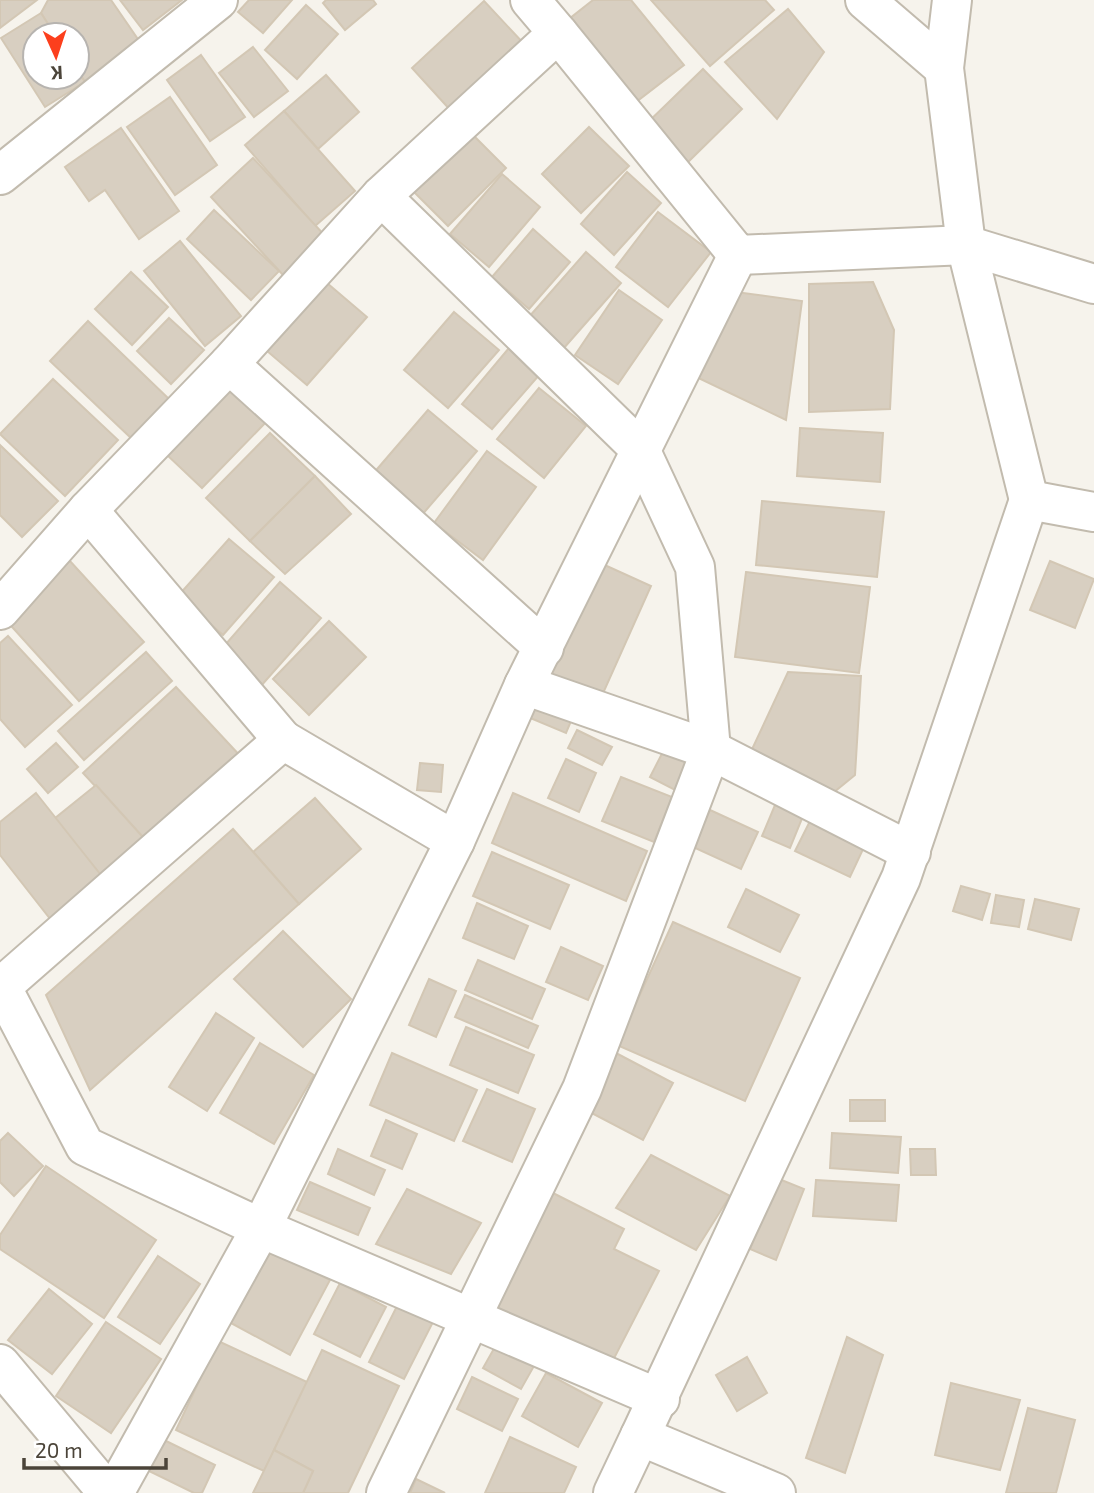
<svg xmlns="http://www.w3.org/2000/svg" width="1094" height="1493" viewBox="0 0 1094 1493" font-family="'Exo 2',sans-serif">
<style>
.building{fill:#d8cfc1;stroke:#d3c7b4;stroke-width:2}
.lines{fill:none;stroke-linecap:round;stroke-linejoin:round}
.minor-casing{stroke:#c2bbae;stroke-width:42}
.minor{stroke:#fff;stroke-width:38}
</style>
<rect width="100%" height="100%" fill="#f6f3ec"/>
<g class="building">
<path d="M 0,0 L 37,0 L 0,28 Z"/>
<path d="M 48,0 L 111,0 L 144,48 L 85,82 L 77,70 L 77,35 L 55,35 L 41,13 Z"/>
<path d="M 120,0 L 182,0 L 143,30 Z"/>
<path d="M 249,0 L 292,0 L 263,33 L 238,12 Z"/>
<path d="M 326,0 L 373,0 L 376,4 L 345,30 L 323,3 Z"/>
<path d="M 593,0 L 631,0 L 684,65 L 636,102 L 569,19 Z"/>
<path d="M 651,0 L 765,0 L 774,10 L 710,66 Z"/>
<path d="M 484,1 L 526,46 L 453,113 L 412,68 Z"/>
<path d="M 306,5 L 338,34 L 297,79 L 265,50 Z"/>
<path d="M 788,9 L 824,52 L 777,119 L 725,62 Z"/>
<path d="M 41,13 L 55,35 L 35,35 L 35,77 L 77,77 L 77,70 L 85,82 L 45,107 L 1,38 Z"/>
<path d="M 253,47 L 288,91 L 254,117 L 219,73 Z"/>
<path d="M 201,55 L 245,117 L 210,141 L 167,80 Z"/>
<path d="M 703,69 L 742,109 L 683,167 L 643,127 Z"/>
<path d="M 326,75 L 359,112 L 318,149 L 284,111 Z"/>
<path d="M 170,97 L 217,165 L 175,195 L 127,127 Z"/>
<path d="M 284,111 L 355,191 L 315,226 L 245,145 Z"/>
<path d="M 589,127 L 629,166 L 581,213 L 542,174 Z"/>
<path d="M 121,128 L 179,211 L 139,239 L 105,190 L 89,201 L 65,167 Z"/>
<path d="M 468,130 L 506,168 L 448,226 L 410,188 Z"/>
<path d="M 253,158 L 327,238 L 284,276 L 211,197 Z"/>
<path d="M 627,172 L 661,203 L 614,255 L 581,224 Z"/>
<path d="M 502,174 L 540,207 L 489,267 L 450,234 Z"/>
<path d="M 214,210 L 279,271 L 251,300 L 187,239 Z"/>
<path d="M 658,212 L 711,252 L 668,307 L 616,267 Z"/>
<path d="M 533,229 L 570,262 L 529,309 L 492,277 Z"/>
<path d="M 180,241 L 241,316 L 205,346 L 144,271 Z"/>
<path d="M 586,252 L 621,283 L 556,357 L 521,326 Z"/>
<path d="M 131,272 L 168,307 L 132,345 L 95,309 Z"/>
<path d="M 873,282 L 894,330 L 890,409 L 809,412 L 809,284 Z"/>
<path d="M 327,283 L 367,317 L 307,385 L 267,351 Z"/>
<path d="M 619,290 L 662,320 L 618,384 L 575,355 Z"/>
<path d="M 728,291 L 802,301 L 786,420 L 688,373 Z"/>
<path d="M 454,312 L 499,350 L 448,408 L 404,370 Z"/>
<path d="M 169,318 L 204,350 L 171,384 L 137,351 Z"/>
<path d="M 88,321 L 169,399 L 131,438 L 50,361 Z"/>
<path d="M 509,348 L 540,374 L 492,429 L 462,404 Z"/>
<path d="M 53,379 L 118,440 L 65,496 L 0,434 Z"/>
<path d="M 233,383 L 270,418 L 202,488 L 166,454 Z"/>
<path d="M 539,388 L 586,426 L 544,478 L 497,439 Z"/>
<path d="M 428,410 L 477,451 L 421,516 L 372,475 Z"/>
<path d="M 800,428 L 883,433 L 880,482 L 797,476 Z"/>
<path d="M 270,433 L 315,476 L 250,541 L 206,498 Z"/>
<path d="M 0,445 L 58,501 L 22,537 L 0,515 Z"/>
<path d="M 487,451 L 536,487 L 483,560 L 434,523 Z"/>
<path d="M 315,476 L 351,514 L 285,574 L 250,541 Z"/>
<path d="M 762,501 L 884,512 L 877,577 L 756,565 Z"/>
<path d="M 229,539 L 274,577 L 223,635 L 178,596 Z"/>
<path d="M 69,560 L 144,642 L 79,701 L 4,618 Z"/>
<path d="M 1050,561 L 1094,579 L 1075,628 L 1030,610 Z"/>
<path d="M 598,562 L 651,586 L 596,709 L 543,685 Z"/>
<path d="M 746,572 L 870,587 L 859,673 L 735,657 Z"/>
<path d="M 280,582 L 321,618 L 260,687 L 219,652 Z"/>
<path d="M 329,621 L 366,657 L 309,715 L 273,679 Z"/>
<path d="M 8,636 L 72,705 L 25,747 L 0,719 L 0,643 Z"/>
<path d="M 146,652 L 172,681 L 84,760 L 58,731 Z"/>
<path d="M 788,672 L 861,676 L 855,775 L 828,797 L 747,760 Z"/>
<path d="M 176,687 L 244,760 L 150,845 L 83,773 Z"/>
<path d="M 532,697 L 574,714 L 566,733 L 523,715 Z"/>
<path d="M 577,730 L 612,747 L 602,765 L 568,748 Z"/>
<path d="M 669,740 L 694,752 L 675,790 L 650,777 Z"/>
<path d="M 56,743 L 78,767 L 48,793 L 27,769 Z"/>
<path d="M 566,759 L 596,773 L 579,812 L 548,798 Z"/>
<path d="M 420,763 L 443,765 L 441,792 L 417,790 Z"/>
<path d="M 621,777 L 672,797 L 654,842 L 602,821 Z"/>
<path d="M 96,785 L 150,845 L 108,884 L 54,819 Z"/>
<path d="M 36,793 L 108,884 L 55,925 L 0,855 L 0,822 Z"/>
<path d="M 513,793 L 647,851 L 626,901 L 492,843 Z"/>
<path d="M 315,798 L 361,849 L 299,904 L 253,852 Z"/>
<path d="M 775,805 L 803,816 L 790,848 L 762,836 Z"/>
<path d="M 710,810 L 758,832 L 741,869 L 693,847 Z"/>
<path d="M 811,819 L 865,845 L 850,877 L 795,851 Z"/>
<path d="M 233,829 L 299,904 L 90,1090 L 46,995 Z"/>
<path d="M 492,852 L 569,885 L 550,929 L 473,896 Z"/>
<path d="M 961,886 L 990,894 L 982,920 L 953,911 Z"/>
<path d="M 746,889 L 799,915 L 780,952 L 728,927 Z"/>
<path d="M 996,895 L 1024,900 L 1019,927 L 991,923 Z"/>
<path d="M 1035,899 L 1079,909 L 1071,940 L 1028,929 Z"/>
<path d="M 477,903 L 528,926 L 514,959 L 463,938 Z"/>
<path d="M 673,922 L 800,978 L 745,1101 L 617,1045 Z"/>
<path d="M 283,931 L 351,999 L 303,1047 L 234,979 Z"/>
<path d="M 561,947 L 603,966 L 588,1000 L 546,982 Z"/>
<path d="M 478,960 L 545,989 L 532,1019 L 465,990 Z"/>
<path d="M 429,979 L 456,991 L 436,1037 L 409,1025 Z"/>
<path d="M 465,995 L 538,1026 L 528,1048 L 455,1017 Z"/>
<path d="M 216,1013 L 254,1038 L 207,1111 L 169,1087 Z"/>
<path d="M 466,1027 L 534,1055 L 518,1093 L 450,1065 Z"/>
<path d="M 260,1043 L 314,1075 L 274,1144 L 220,1113 Z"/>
<path d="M 614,1052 L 673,1083 L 643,1140 L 584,1109 Z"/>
<path d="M 392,1053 L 477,1090 L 454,1141 L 370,1105 Z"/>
<path d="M 487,1089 L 535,1109 L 512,1162 L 463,1141 Z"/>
<rect x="850" y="1100" width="35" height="21"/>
<path d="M 386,1120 L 417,1134 L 402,1169 L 371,1156 Z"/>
<path d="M 8,1133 L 43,1166 L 14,1196 L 0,1182 L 0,1141 Z"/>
<path d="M 832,1133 L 901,1137 L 898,1173 L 830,1168 Z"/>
<path d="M 338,1149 L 385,1170 L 374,1195 L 328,1174 Z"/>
<path d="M 910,1149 L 935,1149 L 936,1175 L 911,1175 Z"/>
<path d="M 651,1155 L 730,1196 L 696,1250 L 616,1208 Z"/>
<path d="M 46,1166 L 156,1240 L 104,1318 L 0,1249 L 0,1235 Z"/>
<path d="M 779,1179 L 804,1189 L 776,1260 L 750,1249 Z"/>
<path d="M 816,1180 L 899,1185 L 896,1221 L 813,1216 Z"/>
<path d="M 310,1182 L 370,1208 L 358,1235 L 297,1210 Z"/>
<path d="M 407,1189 L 481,1223 L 451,1274 L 376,1244 Z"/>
<path d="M 551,1192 L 624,1229 L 614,1249 L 659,1271 L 608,1370 L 490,1311 Z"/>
<path d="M 270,1249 L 330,1280 L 290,1355 L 231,1323 Z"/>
<path d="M 158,1256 L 200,1284 L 160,1344 L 118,1317 Z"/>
<path d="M 340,1283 L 386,1307 L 360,1357 L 314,1334 Z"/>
<path d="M 49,1289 L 92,1324 L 52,1374 L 8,1340 Z"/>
<path d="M 399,1302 L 434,1320 L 404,1379 L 369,1362 Z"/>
<path d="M 106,1322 L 161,1359 L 111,1433 L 56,1396 Z"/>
<path d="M 847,1337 L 883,1355 L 845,1473 L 806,1458 Z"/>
<path d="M 218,1341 L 307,1382 L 264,1471 L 176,1430 Z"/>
<path d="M 496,1345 L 534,1366 L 521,1389 L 483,1368 Z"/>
<path d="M 322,1350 L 399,1386 L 348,1493 L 303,1493 L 313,1471 L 274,1450 Z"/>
<path d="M 747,1357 L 767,1393 L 737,1411 L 716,1375 Z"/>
<path d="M 546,1373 L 602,1403 L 578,1447 L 522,1416 Z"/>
<path d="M 472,1377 L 518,1399 L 502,1431 L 457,1409 Z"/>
<path d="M 951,1383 L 1020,1400 L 1000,1470 L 935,1455 Z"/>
<path d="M 1028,1408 L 1075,1420 L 1056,1493 L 1006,1493 Z"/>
<path d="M 510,1437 L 576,1467 L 564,1493 L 485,1493 Z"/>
<path d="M 162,1439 L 215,1465 L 202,1493 L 194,1493 L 147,1470 Z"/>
<path d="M 274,1450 L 313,1471 L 303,1493 L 253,1493 Z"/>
<path d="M 416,1479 L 445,1493 L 410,1493 Z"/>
</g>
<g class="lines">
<g class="minor-casing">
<g id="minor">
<path d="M 865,0 L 944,68"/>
<path d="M 952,0 L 944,68 L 966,245 L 1029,500"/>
<path d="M 558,33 L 738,255 L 966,245 L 1094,284"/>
<path d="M 0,175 L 218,0"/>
<path d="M 381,196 L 640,449 L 695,567 L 711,750 L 582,1089 L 386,1493"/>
<path d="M 229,364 L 544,648"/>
<path d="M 88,510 L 283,740"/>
<path d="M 0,610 L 88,510 L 229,364 L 381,196 L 558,33 L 530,0"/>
<path d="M 524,685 L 711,750 L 911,852"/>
<path d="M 0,984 L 85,1146 L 261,1228 L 660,1399"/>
<path d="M 1,987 L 283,740 L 455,841"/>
<path d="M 0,1364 L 108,1493"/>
<path d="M 114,1493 L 261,1228 L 455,841 L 524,685 L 738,255"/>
<path d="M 613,1493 L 640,1436"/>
<path d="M 776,1493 L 640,1436 L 901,878 L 1029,500 L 1094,512"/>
</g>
</g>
<use href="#minor" class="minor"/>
</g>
<g transform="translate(56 56) rotate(177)"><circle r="33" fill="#ffffff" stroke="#b7b4b0" stroke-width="2"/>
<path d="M0-5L12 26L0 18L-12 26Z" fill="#fc3f1d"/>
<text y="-10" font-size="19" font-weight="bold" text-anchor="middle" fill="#4b4439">K</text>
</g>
<path d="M24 1458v10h142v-10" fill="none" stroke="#4b4439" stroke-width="3.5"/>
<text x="35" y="1458" font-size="21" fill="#4b4439" stroke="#ffffff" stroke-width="5" paint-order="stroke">20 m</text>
</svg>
